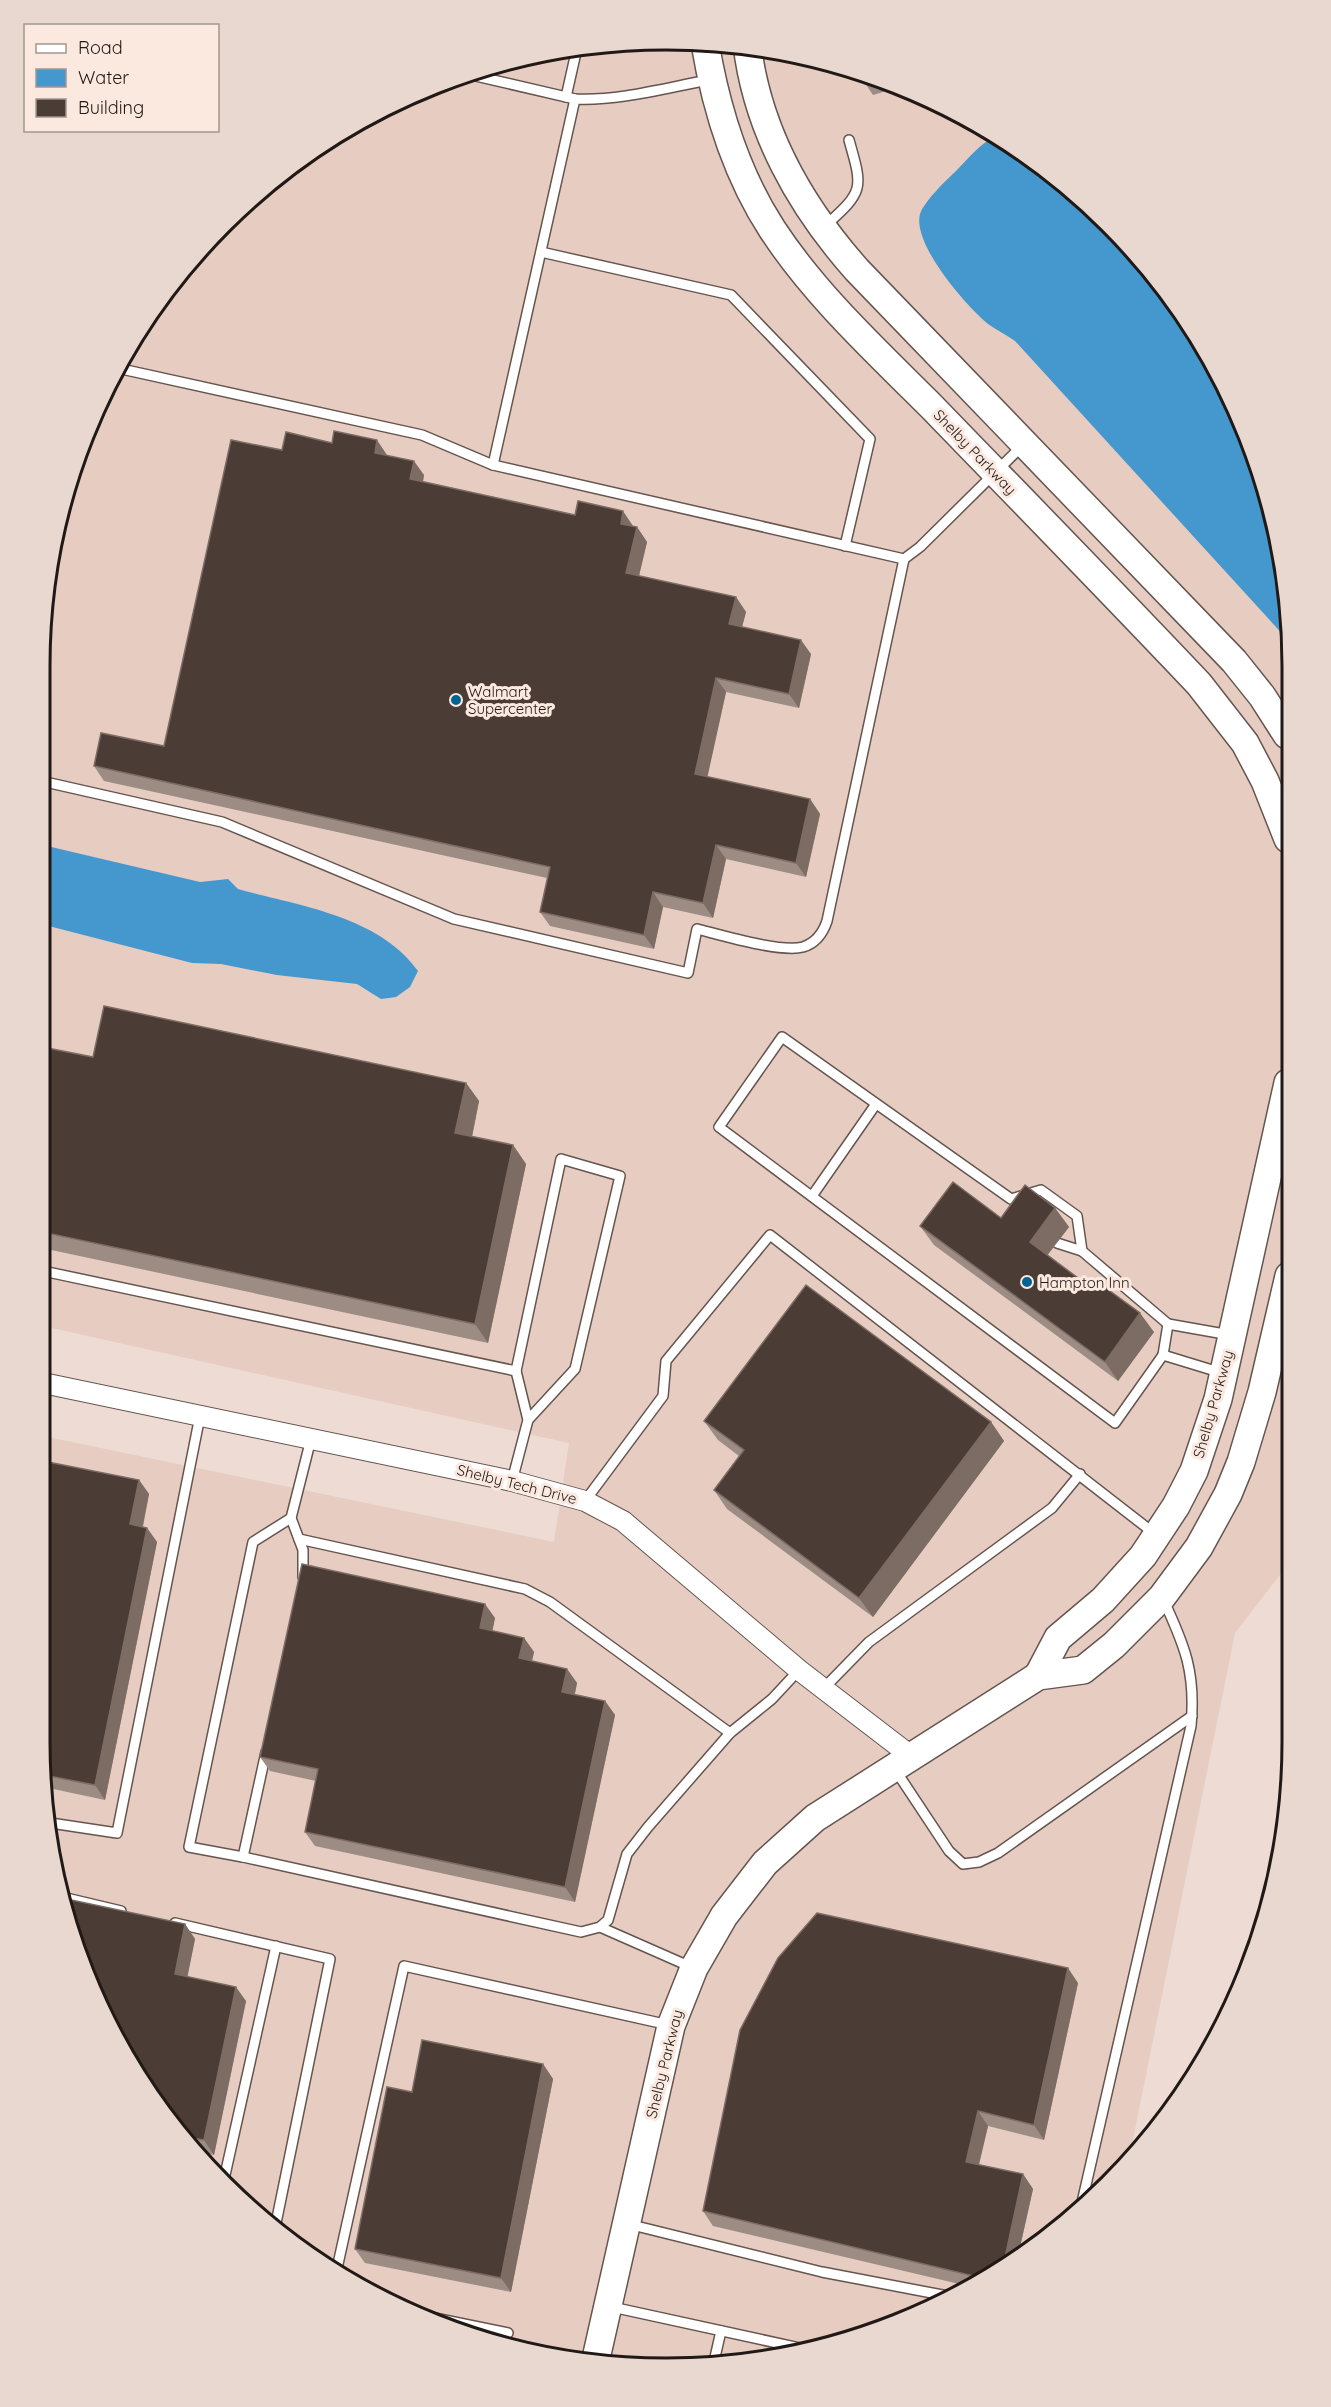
<svg xmlns="http://www.w3.org/2000/svg" width="1331" height="2407" viewBox="0 0 1331 2407" font-family="Quicksand,sans-serif">
<style>
.built{fill:#e6ccc1}
.water{fill:#4498cd}
.lines{fill:none;stroke-linecap:round;stroke-linejoin:round}
.lane-casing{stroke:#65554e;stroke-width:12}
.street-casing{stroke:#65554e;stroke-width:22}
.secondary-casing{stroke:#65554e;stroke-width:30}
.lane{stroke:#fff;stroke-width:9}
.street{stroke:#fff;stroke-width:20}
.secondary{stroke:#fff;stroke-width:27}
.wall{fill:#9c8c84}
.shaded-wall{fill:#7c6c64}
.building{fill:#4b3c35;stroke:#7c6c64;stroke-width:1.5}
.poi-dot{fill:#006493;stroke:#fbe9e0;stroke-width:2}
.labels{text-anchor:middle;dominant-baseline:central;stroke-width:6;stroke-linejoin:round;paint-order:stroke}
.street-label{font-size:15px;fill:#201916;stroke:#fbe9e0}
.poi-label{font-size:15px;fill:#201916;stroke:#fbe9e0;text-anchor:start}
.rim{fill:none;stroke:#201916;stroke-width:3}
</style>
<rect width="100%" height="100%" fill="#eedbd3"/>
<path class="built" d="M 625,40 L 748,44 L 867,72 L 979,123 L 1108,222 L 1187,318 L 1259,464 L 1287,584 L 1290,1562 L 1235,1633 L 1128,2164 L 1078,2213 L 979,2284 L 905,2320 L 788,2356 L 706,2367 L 584,2363 L 542,2354 L 503,2347 L 389,2304 L 317,2262 L 223,2185 L 168,2123 L 72,1943 L 44,1824 L 43,1436 L 554,1542 L 569,1443 L 43,1326 L 40,625 L 60,503 L 123,352 L 195,252 L 284,168 L 389,103 L 504,60 Z"/>
<g class="water">
<path d="M 996,136 L 1108,222 L 1190,324 L 1259,464 L 1287,584 L 1287,639 L 1015,341 C 1007,335 996,330 988,324 C 966,306 912,244 920,214 C 924,202 945,181 955,172 C 968,159 979,144 996,136 Z"/>
<path d="M 41,834 L 47,846 L 200,882 L 228,879 L 238,889 C 299,906 379,916 418,971 L 410,987 L 396,997 L 381,999 L 357,984 L 277,975 L 221,964 L 192,963 L 41,924 Z"/>
</g>
<g class="lines">
<g class="lane-casing">
<g id="lane">
<path d="M 752,56 L 773,50"/>
<path d="M 467,74 L 575,99 C 620,101 665,88 709,80"/>
<path d="M 566,97 L 577,48"/>
<path d="M 826,225 C 864,191 863,189 849,140"/>
<path d="M 541,252 L 731,295 L 870,439 L 845,546"/>
<path d="M 117,368 L 422,435 L 493,465 L 904,559 L 920,547 L 1023,445"/>
<path d="M 493,465 L 575,99"/>
<path d="M 41,781 L 222,822 L 454,919 L 688,973 L 697,929 C 721,935 781,953 803,947 C 816,943 823,933 827,921 L 904,559"/>
<path d="M 812,1196 L 876,1104"/>
<path d="M 1057,1243 L 1082,1251"/>
<path d="M 43,1271 L 516,1371"/>
<path d="M 1163,1355 L 1168,1324"/>
<path d="M 1222,1373 L 1163,1355 L 1115,1423 L 719,1127 L 782,1037 L 1011,1199 L 1041,1190 L 1077,1216 L 1082,1251 L 1168,1324 L 1230,1335"/>
<path d="M 512,1481 L 528,1420 L 516,1371 L 561,1159 L 620,1176 L 575,1369 L 528,1420"/>
<path d="M 585,1501 L 663,1396 L 666,1361 L 770,1235 L 1155,1534"/>
<path d="M 291,1518 L 303,1550 L 303,1577"/>
<path d="M 299,1539 L 525,1589 L 550,1602 L 730,1733"/>
<path d="M 824,1688 L 869,1642 L 1052,1508 L 1080,1474"/>
<path d="M 266,1752 L 243,1857 L 189,1847 L 253,1542 L 291,1518 L 311,1439"/>
<path d="M 896,1771 L 949,1851 L 963,1864 L 979,1862 L 998,1853 L 1192,1716"/>
<path d="M 44,1822 L 117,1833 L 200,1416"/>
<path d="M 243,1857 L 581,1932 L 600,1927 L 608,1920 L 627,1854 L 648,1827 L 730,1733 L 772,1699 L 799,1670"/>
<path d="M 62,1897 L 121,1911"/>
<path d="M 175,1923 L 330,1959 L 275,2228"/>
<path d="M 600,1927 L 691,1967"/>
<path d="M 223,2184 L 276,1946"/>
<path d="M 1080,2211 L 1191,1726 C 1196,1673 1185,1646 1163,1599"/>
<path d="M 628,2224 L 822,2272 L 953,2297"/>
<path d="M 336,2273 L 404,1966 L 669,2025"/>
<path d="M 612,2307 L 809,2350"/>
<path d="M 415,2314 L 508,2333"/>
<path d="M 713,2366 L 721,2331"/>
</g>
</g>
<g class="street-casing">
<path id="street" d="M 43,1383 L 512,1481 L 585,1501 L 623,1521 L 799,1670 L 911,1756"/>
</g>
<g class="secondary-casing">
<g id="secondary">
<path d="M 705,43 C 716,109 735,172 772,229 C 815,295 876,351 932,407 C 1021,499 1111,591 1199,684 L 1245,743 L 1265,781 L 1288,839"/>
<path d="M 747,44 C 757,130 801,207 857,270 L 1234,661 L 1262,696 L 1287,735"/>
<path d="M 1038,1676 L 1058,1638 L 1103,1600 L 1143,1556 L 1176,1506 L 1194,1471 L 1218,1399 L 1288,1083"/>
<path d="M 595,2363 L 671,2026 L 694,1968 L 724,1916 L 765,1863 L 815,1818 L 1038,1676 L 1083,1670 L 1114,1645 L 1162,1597 L 1199,1547 L 1228,1494 L 1241,1462 L 1262,1392 L 1289,1276"/>
</g>
</g>
<use href="#lane" class="lane"/>
<use href="#street" class="street"/>
<use href="#secondary" class="secondary"/>
</g>
<g class="wall">
<path d="M 867,72 L 900,87 L 873,95 L 863,80 Z"/>
<path d="M 282,450 L 387,455 L 424,475 L 423,481 L 575,515 L 633,526 L 637,527 L 647,542 L 639,576 L 736,597 L 746,612 L 742,627 L 811,654 L 799,708 L 726,692 L 707,777 L 810,799 L 820,814 L 806,877 L 726,859 L 713,918 L 663,907 L 654,949 L 550,926 L 540,912 L 547,878 L 104,781 L 94,766 L 164,746 Z"/>
<path d="M 42,1047 L 93,1057 L 466,1083 L 479,1101 L 472,1136 L 513,1145 L 526,1164 L 488,1343 L 42,1248 Z"/>
<path d="M 1055,1208 L 1069,1227 L 1047,1255 L 1154,1332 L 1118,1381 L 934,1245 L 920,1226 L 1001,1218 Z"/>
<path d="M 704,1421 L 991,1422 L 1004,1441 L 873,1617 L 727,1509 L 714,1490 L 739,1456 L 718,1440 Z"/>
<path d="M 43,1461 L 139,1480 L 149,1494 L 143,1527 L 147,1528 L 157,1542 L 105,1800 L 44,1787 Z"/>
<path d="M 495,1618 L 492,1631 L 524,1638 L 534,1652 L 532,1661 L 567,1669 L 577,1683 L 575,1694 L 605,1701 L 615,1715 L 575,1902 L 315,1846 L 305,1832 L 316,1781 L 270,1771 L 260,1757 Z"/>
<path d="M 185,1924 L 195,1939 L 187,1977 L 246,2001 L 214,2155 L 203,2153 L 202,2161 L 168,2123 Z"/>
<path d="M 1078,1983 L 1044,2140 L 988,2126 L 979,2165 L 1023,2174 L 1033,2189 L 1018,2256 L 979,2284 L 972,2287 L 713,2226 L 703,2211 Z"/>
<path d="M 543,2064 L 553,2079 L 511,2292 L 365,2263 L 355,2249 L 412,2092 Z"/>
</g>
<g class="shaded-wall">
<path d="M 377,440 L 387,455 L 385,467 L 375,453 Z"/>
<path d="M 414,461 L 424,475 L 421,493 L 410,479 Z"/>
<path d="M 623,511 L 633,526 L 631,538 L 621,524 Z"/>
<path d="M 637,527 L 647,542 L 636,588 L 626,573 Z"/>
<path d="M 736,597 L 746,612 L 739,638 L 729,624 Z"/>
<path d="M 801,640 L 811,654 L 799,708 L 789,694 Z"/>
<path d="M 716,678 L 726,692 L 705,788 L 695,774 Z"/>
<path d="M 810,799 L 820,814 L 806,877 L 796,863 Z"/>
<path d="M 716,845 L 726,859 L 713,918 L 703,903 Z"/>
<path d="M 653,892 L 663,907 L 654,949 L 644,935 Z"/>
<path d="M 466,1083 L 479,1101 L 469,1152 L 455,1133 Z"/>
<path d="M 513,1145 L 526,1164 L 488,1343 L 475,1324 Z"/>
<path d="M 1055,1208 L 1069,1227 L 1043,1261 L 1030,1242 Z"/>
<path d="M 1140,1313 L 1154,1332 L 1118,1381 L 1105,1362 Z"/>
<path d="M 991,1422 L 1004,1441 L 873,1617 L 859,1598 Z"/>
<path d="M 139,1480 L 149,1494 L 140,1539 L 130,1524 Z"/>
<path d="M 147,1528 L 157,1542 L 105,1800 L 95,1785 Z"/>
<path d="M 485,1604 L 495,1618 L 490,1643 L 480,1628 Z"/>
<path d="M 524,1638 L 534,1652 L 529,1673 L 519,1658 Z"/>
<path d="M 567,1669 L 577,1683 L 572,1706 L 562,1692 Z"/>
<path d="M 605,1701 L 615,1715 L 575,1902 L 565,1887 Z"/>
<path d="M 185,1924 L 195,1939 L 185,1989 L 175,1974 Z"/>
<path d="M 1068,1968 L 1078,1983 L 1044,2140 L 1034,2125 Z"/>
<path d="M 236,1987 L 246,2001 L 214,2155 L 204,2140 Z"/>
<path d="M 543,2064 L 553,2079 L 511,2292 L 501,2278 Z"/>
<path d="M 978,2111 L 988,2126 L 976,2176 L 966,2162 Z"/>
<path d="M 193,2138 L 203,2153 L 202,2161 L 191,2149 Z"/>
<path d="M 1023,2174 L 1033,2189 L 1018,2256 L 1003,2267 Z"/>
</g>
<g class="building">
<path d="M 860,71 L 867,72 L 877,77 L 863,80 Z"/>
<path d="M 334,431 L 377,440 L 375,453 L 414,461 L 410,479 L 575,515 L 578,501 L 623,511 L 621,524 L 637,527 L 626,573 L 736,597 L 729,624 L 801,640 L 789,694 L 716,678 L 695,774 L 810,799 L 796,863 L 716,845 L 703,903 L 653,892 L 644,935 L 540,912 L 550,867 L 94,766 L 101,733 L 164,746 L 231,440 L 282,450 L 286,432 L 332,443 Z"/>
<path d="M 104,1006 L 466,1083 L 455,1133 L 513,1145 L 475,1324 L 42,1232 L 42,1047 L 93,1057 Z"/>
<path d="M 953,1182 L 1001,1218 L 1025,1185 L 1055,1208 L 1030,1242 L 1094,1290 L 1099,1283 L 1140,1313 L 1105,1362 L 920,1226 Z"/>
<path d="M 806,1285 L 991,1422 L 859,1598 L 714,1490 L 744,1450 L 704,1421 Z"/>
<path d="M 43,1461 L 139,1480 L 130,1524 L 147,1528 L 95,1785 L 44,1775 Z"/>
<path d="M 302,1564 L 485,1604 L 480,1628 L 524,1638 L 519,1658 L 567,1669 L 562,1692 L 605,1701 L 565,1887 L 305,1832 L 318,1769 L 260,1757 Z"/>
<path d="M 62,1898 L 185,1924 L 175,1974 L 236,1987 L 204,2140 L 193,2138 L 191,2149 L 168,2123 L 104,2019 L 72,1943 Z"/>
<path d="M 817,1913 L 1068,1968 L 1034,2125 L 978,2111 L 966,2162 L 1023,2174 L 1003,2267 L 986,2279 L 703,2211 L 740,2030 L 778,1958 Z"/>
<path d="M 422,2040 L 543,2064 L 501,2278 L 355,2249 L 387,2087 L 412,2092 Z"/>
<path d="M 736,2354 L 761,2360 L 734,2363 Z"/>
</g>
<g class="poi-dot">
<circle cx="456" cy="700" r="6"/>
<circle cx="1027" cy="1282" r="6"/>
</g>
<g class="labels">
<g class="street-label">
<text transform="translate(975 452) rotate(46)">Shelby Parkway</text>
<text transform="translate(1213 1404) rotate(-74)">Shelby Parkway</text>
<text transform="translate(517 1484) rotate(14)">Shelby Tech Drive</text>
<text transform="translate(664 2064) rotate(-76)">Shelby Parkway</text>
</g>
<g class="poi-label">
<text x="468" y="691">Walmart<tspan x="468" dy="17">Supercenter</tspan></text>
<text x="1039" y="1282">Hampton Inn</text>
</g>
</g>
<path d="M0 0H1331V2407H0ZM666 50H666A616 616 0 0 1 1282 666V1742A616 616 0 0 1 666 2358H666A616 616 0 0 1 50 1742V666A616 616 0 0 1 666 50Z" fill="#e9d8d0" fill-rule="evenodd"/>
<path class="rim" d="M666 50H666A616 616 0 0 1 1282 666V1742A616 616 0 0 1 666 2358H666A616 616 0 0 1 50 1742V666A616 616 0 0 1 666 50Z"/>
<rect x="24" y="24" width="195" height="108" fill="#fbe9e0" stroke="#a3968f" stroke-width="1.5"/>
<rect x="36" y="44" width="30" height="9" fill="#ffffff" stroke="#a3968f" stroke-width="1.5"/>
<text x="78" y="54" font-size="18" fill="#201916">Road</text>
<rect x="36" y="69" width="30" height="18" fill="#4498cd" stroke="#a3968f" stroke-width="1.5"/>
<text x="78" y="84" font-size="18" fill="#201916">Water</text>
<rect x="36" y="99" width="30" height="18" fill="#4b3c35" stroke="#a3968f" stroke-width="1.5"/>
<text x="78" y="114" font-size="18" fill="#201916">Building</text>
</svg>
